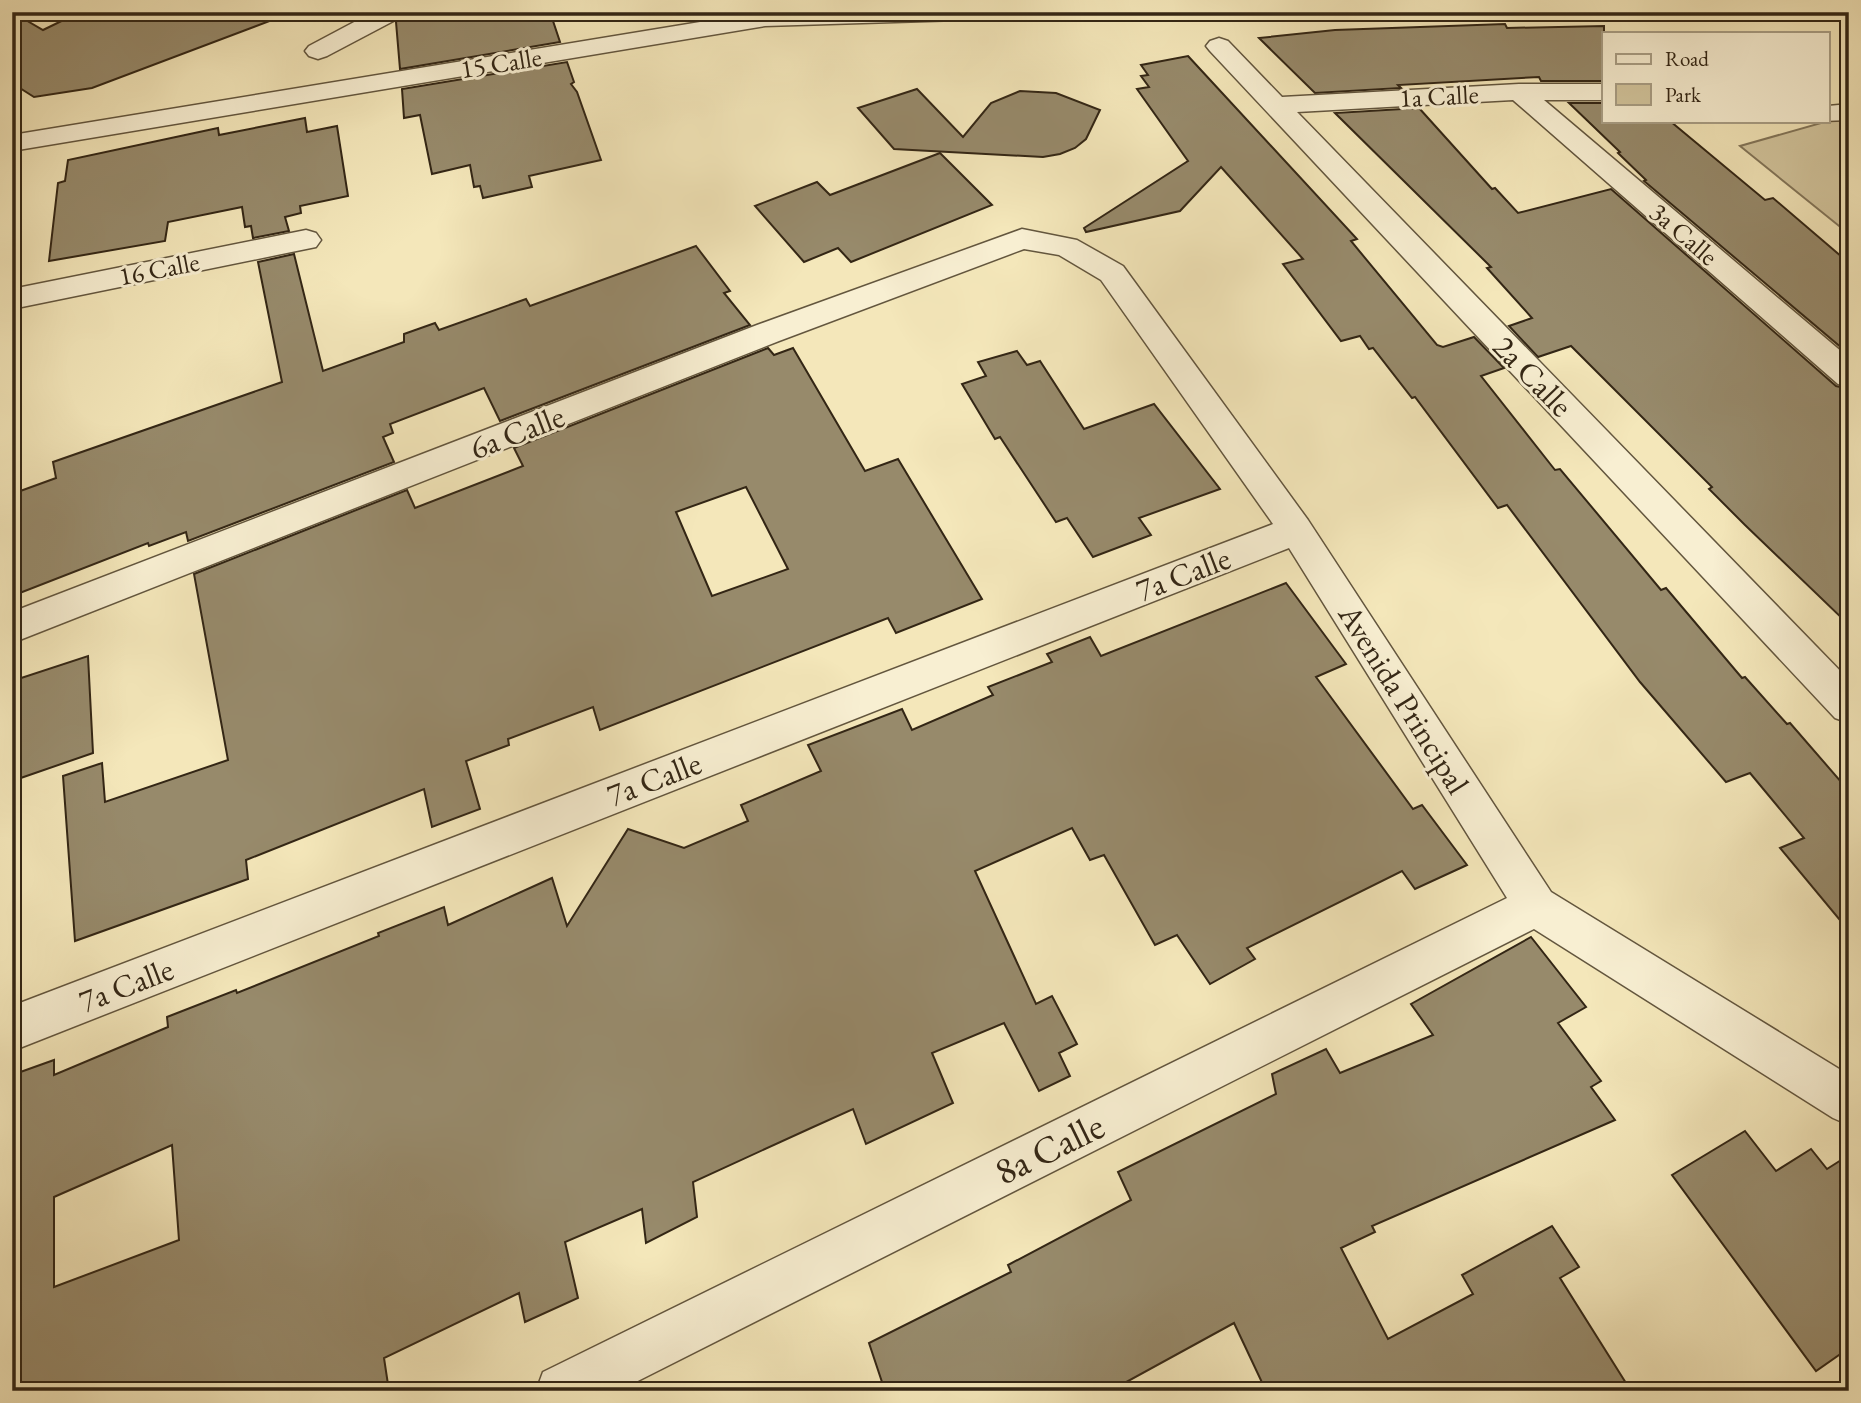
<svg xmlns="http://www.w3.org/2000/svg" width="1861" height="1403" viewBox="0 0 1861 1403" font-family="'EB Garamond',serif">
<style>
.green{fill:#d3c69e;stroke:#83765a;stroke-width:2}
.building{fill:#978a6b;stroke:#332615;stroke-width:2;fill-rule:evenodd}
.lines{fill:none;stroke-linecap:round;stroke-linejoin:round}
.minor-casing{stroke:#63563e;stroke-width:3}
.tertiary-casing{stroke:#63563e;stroke-width:3}
.minor{fill:#f8efd2;fill-rule:evenodd}
.tertiary{fill:#f8efd2;fill-rule:evenodd}
.labels{text-anchor:middle;dominant-baseline:central;stroke-width:6;stroke-linejoin:round;paint-order:stroke}
.far-street-label{font-size:26px;fill:#332615;stroke:#f8efd2}
.street-label{font-size:32px;fill:#332615;stroke:#f8efd2}
.near-street-label{font-size:38px;fill:#332615;stroke:#f8efd2}
</style>
<rect width="100%" height="100%" fill="#f4e7ba"/>
<filter id="stains"><feTurbulence type="fractalNoise" baseFrequency=".00286" numOctaves="4"/><feColorMatrix values="0 0 0 0 .2 0 0 0 0 .09 0 0 0 0 .02 0 0 0 .5 -.17"/></filter>
<radialGradient id="worn" r=".72"><stop offset=".6" stop-color="#630" stop-opacity="0"/><stop offset="1" stop-color="#630" stop-opacity=".3"/></radialGradient>
<path class="green" d="M 1849,115 L 1849,234 L 1740,146 Z"/>
<g class="building">
<path d="M 12,12 L 43,30 L 80,12 L 282,12 L 283,16 L 92,88 L 34,97 L 12,83 Z"/>
<path d="M 406,12 L 550,12 L 560,42 L 400,69 L 396,22 Z"/>
<path d="M 1505,24 L 1507,28 L 1604,26 L 1604,81 L 1541,81 L 1539,77 L 1398,85 L 1401,88 L 1315,93 L 1259,38 L 1335,30 Z"/>
<path d="M 1188,56 L 1357,239 L 1351,241 L 1437,345 L 1443,347 L 1474,337 L 1504,368 L 1481,376 L 1555,470 L 1560,469 L 1661,590 L 1666,588 L 1742,678 L 1745,677 L 1787,724 L 1790,723 L 1849,791 L 1849,931 L 1780,848 L 1804,838 L 1750,773 L 1726,782 L 1640,682 L 1507,505 L 1498,508 L 1415,397 L 1412,398 L 1373,348 L 1369,349 L 1360,336 L 1341,341 L 1283,264 L 1303,259 L 1221,167 L 1180,211 L 1086,232 L 1084,228 L 1188,161 L 1137,89 L 1149,87 L 1141,76 L 1148,75 L 1141,65 Z"/>
<path d="M 567,62 L 574,82 L 571,84 L 577,92 L 601,160 L 529,176 L 532,187 L 483,198 L 480,186 L 474,187 L 470,165 L 432,174 L 420,115 L 404,118 L 402,89 Z"/>
<path d="M 917,89 L 963,137 L 991,103 L 1020,91 L 1056,93 L 1100,110 L 1086,139 L 1075,148 L 1060,154 L 1043,157 L 894,149 L 858,108 Z"/>
<path d="M 1569,103 L 1604,103 L 1604,121 L 1670,121 L 1765,200 L 1773,198 L 1849,263 L 1849,354 L 1644,181 L 1646,180 L 1618,153 L 1620,152 Z"/>
<path d="M 1419,108 L 1492,189 L 1495,188 L 1518,213 L 1611,189 L 1836,386 L 1849,389 L 1849,625 L 1745,525 L 1709,489 L 1712,487 L 1571,346 L 1538,357 L 1509,326 L 1532,318 L 1487,268 L 1491,267 L 1335,113 Z"/>
<path d="M 305,118 L 307,132 L 337,126 L 348,196 L 300,206 L 301,213 L 285,217 L 289,231 L 253,238 L 251,226 L 245,227 L 242,207 L 168,222 L 165,241 L 49,261 L 58,183 L 65,181 L 68,160 L 218,128 L 219,135 Z"/>
<path d="M 940,153 L 992,205 L 851,262 L 838,248 L 804,262 L 755,206 L 817,182 L 830,195 Z"/>
<path d="M 696,246 L 730,291 L 724,293 L 750,325 L 500,421 L 484,388 L 390,424 L 393,433 L 383,437 L 394,462 L 188,541 L 186,532 L 149,546 L 148,543 L 12,596 L 12,494 L 56,478 L 53,462 L 282,382 L 258,262 L 294,254 L 323,371 L 404,342 L 404,334 L 435,323 L 439,330 L 526,299 L 530,306 Z"/>
<path d="M 768,348 L 774,355 L 793,348 L 865,471 L 898,459 L 982,599 L 896,633 L 888,618 L 600,730 L 593,707 L 508,739 L 509,745 L 466,761 L 480,809 L 432,827 L 424,789 L 246,860 L 248,879 L 75,941 L 63,776 L 102,763 L 105,802 L 228,760 L 194,574 L 407,490 L 415,508 L 523,466 L 514,448 ZM 746,487 L 788,569 L 712,596 L 676,512 Z"/>
<path d="M 1017,351 L 1027,365 L 1040,361 L 1084,429 L 1154,404 L 1220,489 L 1139,518 L 1151,535 L 1093,557 L 1067,518 L 1056,522 L 1000,437 L 995,439 L 962,384 L 986,376 L 978,362 Z"/>
<path d="M 1286,583 L 1346,664 L 1316,677 L 1413,809 L 1422,805 L 1467,865 L 1415,889 L 1402,871 L 1247,948 L 1255,959 L 1210,984 L 1177,935 L 1155,945 L 1104,855 L 1090,860 L 1072,828 L 975,871 L 1036,1004 L 1052,996 L 1077,1044 L 1059,1053 L 1070,1076 L 1039,1091 L 1004,1023 L 932,1053 L 953,1103 L 866,1144 L 853,1109 L 811,1128 L 693,1182 L 697,1217 L 646,1243 L 642,1209 L 565,1242 L 578,1298 L 525,1322 L 519,1293 L 384,1358 L 389,1391 L 12,1391 L 12,1075 L 54,1060 L 54,1075 L 168,1027 L 167,1017 L 236,990 L 237,993 L 379,936 L 378,933 L 444,907 L 448,925 L 552,878 L 567,926 L 628,829 L 684,848 L 748,821 L 741,805 L 821,771 L 808,745 L 902,709 L 912,730 L 993,695 L 988,687 L 1052,662 L 1047,654 L 1090,637 L 1101,656 ZM 172,1145 L 179,1240 L 54,1287 L 54,1197 Z"/>
<path d="M 88,656 L 93,753 L 12,781 L 12,681 Z"/>
<path d="M 1531,937 L 1586,1007 L 1558,1023 L 1601,1081 L 1591,1087 L 1615,1120 L 1372,1226 L 1375,1232 L 1341,1248 L 1388,1339 L 1473,1294 L 1462,1275 L 1552,1226 L 1579,1267 L 1560,1278 L 1631,1391 L 1266,1391 L 1234,1323 L 1110,1391 L 885,1391 L 869,1343 L 1011,1272 L 1008,1265 L 1131,1200 L 1118,1172 L 1276,1094 L 1272,1074 L 1326,1049 L 1340,1073 L 1433,1035 L 1411,1004 Z"/>
<path d="M 1745,1131 L 1776,1171 L 1811,1149 L 1827,1169 L 1849,1155 L 1849,1348 L 1816,1371 L 1672,1175 Z"/>
</g>
<g class="lines">
<g class="minor-casing">
<g id="minor">
<path d="M 373,12 L 404,12 L 401,17 L 327,56 L 318,59 L 309,56 L 305,51 L 309,46 Z"/>
<path d="M 1219,38 L 1228,41 L 1282,97 L 1519,84 L 1604,84 L 1604,100 L 1544,100 L 1849,358 L 1849,387 L 1838,384 L 1513,100 L 1297,112 L 1849,680 L 1849,723 L 1835,718 L 1210,51 L 1206,46 L 1210,41 Z"/>
<path d="M 1849,104 L 1849,120 L 1823,121 L 1828,121 L 1828,106 Z"/>
<path d="M 1022,229 L 1077,240 L 1123,266 L 1308,520 L 1551,892 L 1849,1075 L 1849,1125 L 1833,1118 L 1534,929 L 618,1391 L 536,1391 L 543,1372 L 1507,898 L 1289,548 L 12,1051 L 12,1006 L 1273,524 L 1101,280 L 1059,255 L 1024,249 L 779,341 L 12,643 L 12,612 L 757,325 Z"/>
<path d="M 306,230 L 316,233 L 321,240 L 316,247 L 12,309 L 12,289 Z"/>
</g>
</g>
<g class="tertiary-casing">
<path id="tertiary" d="M 761,12 L 1004,12 L 1001,17 L 992,19 L 765,26 L 12,151 L 12,135 Z"/>
</g>
<use href="#minor" class="minor"/>
<use href="#tertiary" class="tertiary"/>
</g>
<g class="labels">
<g class="far-street-label">
<text transform="translate(501 63) rotate(-9)">15 Calle</text>
<text transform="translate(1439 96) rotate(-3)">1a Calle</text>
<text transform="translate(1684 234) rotate(41)">3a Calle</text>
<text transform="translate(159 269) rotate(-11)">16 Calle</text>
</g>
<g class="street-label">
<text transform="translate(1533 376) rotate(46)">2a Calle</text>
<text transform="translate(517 432) rotate(-21)">6a Calle</text>
<text transform="translate(1183 574) rotate(-21)">7a Calle</text>
<text transform="translate(1404 699) rotate(58)">Avenida Principal</text>
<text transform="translate(654 779) rotate(-21)">7a Calle</text>
<text transform="translate(126 985) rotate(-21)">7a Calle</text>
</g>
<g class="near-street-label">
<text transform="translate(1049 1148) rotate(-26)">8a Calle</text>
</g>
</g>
<rect width="1861" height="1403" fill="none" stroke="#f4e7ba" stroke-width="42"/>
<rect x="14" y="14" width="1833" height="1375" fill="none" stroke="#332615" stroke-width="3.5"/>
<rect x="21" y="21" width="1819" height="1361" fill="none" stroke="#332615" stroke-width="2"/>
<rect x="1602" y="32" width="228" height="91" fill="#f8efd2" stroke="#a99f86" stroke-width="2"/>
<rect x="1616" y="54" width="35" height="10" fill="#f8efd2" stroke="#a99f86" stroke-width="2"/>
<text x="1665" y="66" font-size="21" fill="#332615">Road</text>
<rect x="1616" y="84" width="35" height="21" fill="#d3c69e" stroke="#a99f86" stroke-width="2"/>
<text x="1665" y="102" font-size="21" fill="#332615">Park</text>
<rect width="100%" height="100%" filter="url(#stains)"/>
<rect width="100%" height="100%" fill="url(#worn)"/>
</svg>
